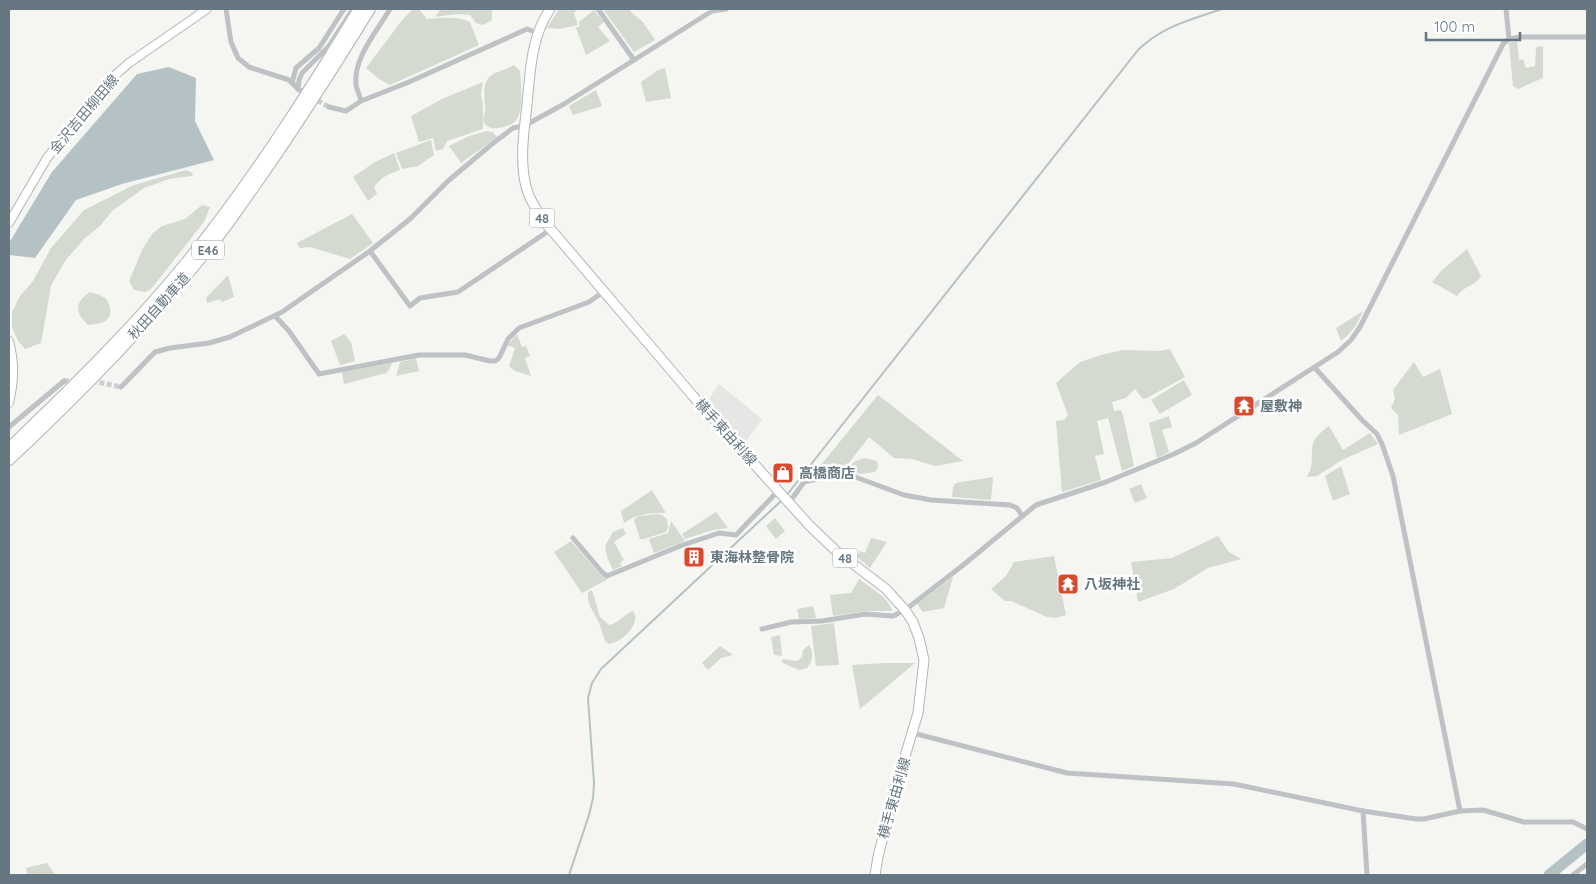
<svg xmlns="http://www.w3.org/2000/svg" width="1596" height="884" viewBox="0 0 1596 884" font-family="Quicksand,'Noto Sans JP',sans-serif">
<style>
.built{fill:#e6e6e5}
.green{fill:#d5dad1}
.water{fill:#b5c2c5}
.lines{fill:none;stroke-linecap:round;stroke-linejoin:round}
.stream{stroke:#b5c2c5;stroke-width:2}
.river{stroke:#b5c2c5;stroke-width:11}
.street-tunnel{stroke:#cacfd0;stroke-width:5;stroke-dasharray:5 2.5;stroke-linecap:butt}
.secondary-casing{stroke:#b1b6ba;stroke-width:10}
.primary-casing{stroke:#b2b6b9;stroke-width:11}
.highway-casing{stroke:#b1b5b8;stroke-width:12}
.street{stroke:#bec2c5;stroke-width:5}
.secondary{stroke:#fff;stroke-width:8}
.primary{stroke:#fff;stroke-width:9}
.highway{stroke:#fff;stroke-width:10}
.labels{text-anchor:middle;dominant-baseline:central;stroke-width:5;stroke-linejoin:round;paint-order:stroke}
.shield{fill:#fff;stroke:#94a0a7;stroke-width:1}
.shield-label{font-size:12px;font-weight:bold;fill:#667781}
.street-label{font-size:14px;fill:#667781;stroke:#fff}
.poi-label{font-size:14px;font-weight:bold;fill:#667781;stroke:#fff;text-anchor:start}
</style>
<rect width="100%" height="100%" fill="#f5f5f2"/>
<path class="built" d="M 719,384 L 762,419 L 744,444 L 707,402 Z"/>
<g class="green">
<path d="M 413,9 L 419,9 L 427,19 C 441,18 457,16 470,22 L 479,45 L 390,85 L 379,79 L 366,68 L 403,19 Z"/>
<path d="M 441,9 L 492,9 L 492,20 L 483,25 L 476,23 L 470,15 L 457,14 L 435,17 Z"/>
<path d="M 559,9 L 578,9 L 574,13 L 578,25 L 560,29 L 547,28 Z"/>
<path d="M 603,9 L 629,9 L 632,13 L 643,22 L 655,40 L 634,52 Z"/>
<path d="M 594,10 L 604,22 L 598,27 L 610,41 L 586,55 L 576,28 L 580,26 L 579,22 Z"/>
<path d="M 1517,41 L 1519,60 L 1523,59 L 1526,68 L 1535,66 L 1536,49 L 1537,47 L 1543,46 L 1543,78 L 1518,89 L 1513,86 L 1509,43 Z"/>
<path d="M 514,65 L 520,71 C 521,83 525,116 513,123 C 509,126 503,127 498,128 C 491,129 486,127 483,121 C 484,115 486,110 485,105 C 484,93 482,79 495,73 C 502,70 508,69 514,65 Z"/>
<path d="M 665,68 L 671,98 L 646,102 L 641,82 L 658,70 Z"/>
<path d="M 483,82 L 481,94 L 483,106 L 483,129 L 447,141 L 443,149 L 436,151 L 433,138 L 419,142 L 411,116 L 442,99 Z"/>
<path d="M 596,90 L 602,106 L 573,115 L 569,106 Z"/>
<path d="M 487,131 L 493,132 L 497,137 L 461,163 L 449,146 L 469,136 Z"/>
<path d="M 431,140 L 434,155 L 418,166 L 402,169 L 396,153 Z"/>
<path d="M 394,153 L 400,170 C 389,174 381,177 374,187 L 377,194 L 368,201 L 353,177 L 375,162 Z"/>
<path d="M 186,170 L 193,173 L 192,176 L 169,179 L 144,188 L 112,211 L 100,226 L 84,239 L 65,261 L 51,286 L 41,343 L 25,349 L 18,341 L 12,327 L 12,312 L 20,296 L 33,281 L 51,248 L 84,210 L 134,185 Z"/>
<path d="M 202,205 L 210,207 L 204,222 L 151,289 L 145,292 L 134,290 L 129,281 L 143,248 L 153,233 L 162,226 L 185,219 Z"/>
<path d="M 352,214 L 373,243 L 350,259 L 310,247 L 300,248 L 297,243 Z"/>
<path d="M 1467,249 L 1481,276 C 1476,286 1463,286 1457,296 L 1432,282 L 1441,271 Z"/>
<path d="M 228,275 L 234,297 L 222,302 L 220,299 L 207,303 L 206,298 Z"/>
<path d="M 90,292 C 94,293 101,295 105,298 C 108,300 109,305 110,308 C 113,322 99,324 88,325 C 75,312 74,303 90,292 Z"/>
<path d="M 1363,311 C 1358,323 1351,334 1341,341 L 1336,328 Z"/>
<path d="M 344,334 L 351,342 L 355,361 L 340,365 L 331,341 Z"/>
<path d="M 517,334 L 522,347 L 526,346 L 530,356 L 525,358 L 531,376 L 515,371 L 509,366 L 515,348 L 507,345 Z"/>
<path d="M 1170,349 L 1185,377 L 1147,398 L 1143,399 L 1135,389 L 1126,398 L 1112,402 L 1114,411 L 1121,410 L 1123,415 L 1134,466 L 1122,471 L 1108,418 L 1097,421 L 1104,454 L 1095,456 L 1101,480 L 1062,492 L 1056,421 L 1064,420 L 1068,415 L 1056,383 L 1080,362 L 1101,355 L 1123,350 L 1159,351 Z"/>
<path d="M 416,358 L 419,371 L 396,376 L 400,362 Z"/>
<path d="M 1414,362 L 1423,377 L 1440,369 L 1452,414 L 1399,435 L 1398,415 L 1391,408 L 1395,399 L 1393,390 Z"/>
<path d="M 392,363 L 389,370 L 386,373 L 344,384 L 342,372 Z"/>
<path d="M 1184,380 L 1192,395 L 1160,414 L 1151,400 Z"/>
<path d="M 878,395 L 963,461 L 935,466 L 912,459 L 894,458 L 869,437 L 848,464 L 812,476 Z"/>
<path d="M 1169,416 L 1172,427 L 1162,430 L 1169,452 L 1157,458 L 1149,423 Z"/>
<path d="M 1329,426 L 1343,450 L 1370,433 L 1378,444 L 1342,460 L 1317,476 L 1306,477 C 1316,467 1309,451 1314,441 C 1316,436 1325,429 1329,426 Z"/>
<path d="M 865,458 L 877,461 L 878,468 L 875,472 L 860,474 L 843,471 L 843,469 L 858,460 Z"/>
<path d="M 1341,466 L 1350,494 L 1333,501 L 1325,476 Z"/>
<path d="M 993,477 L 991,500 L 952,497 L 953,487 L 956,483 Z"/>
<path d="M 1141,484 L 1147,498 L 1135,503 L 1129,489 Z"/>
<path d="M 652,490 L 666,513 C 650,513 638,513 624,523 L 621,511 Z"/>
<path d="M 716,512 L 728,528 L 713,530 L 685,539 L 682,534 Z"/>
<path d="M 657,514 L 662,515 L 667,519 L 668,527 L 666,532 L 644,539 L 640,539 L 634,520 L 638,516 Z"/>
<path d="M 775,518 L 785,531 L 776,539 L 766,526 Z"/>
<path d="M 671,521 L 685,541 L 654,553 L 649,539 L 668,533 Z"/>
<path d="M 623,528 L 626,534 L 614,542 L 624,560 L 620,563 L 622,566 L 613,570 L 607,557 L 605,546 L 613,532 Z"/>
<path d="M 1218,536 L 1228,551 L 1241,559 L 1208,568 L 1174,589 L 1138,602 L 1131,562 L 1172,558 Z"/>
<path d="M 871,538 L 887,542 L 870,568 L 857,557 L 860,551 L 865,553 Z"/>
<path d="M 571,541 L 601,575 L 608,579 L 582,593 L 554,552 Z"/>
<path d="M 1054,556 L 1066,615 L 1055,618 L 1047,617 L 1011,601 L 1005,601 L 991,589 L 1006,576 L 1014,562 Z"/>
<path d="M 953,577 L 944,608 L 923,612 L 917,604 Z"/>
<path d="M 859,579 C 869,587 890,598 892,611 L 866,611 L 833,616 L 830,595 L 851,593 Z"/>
<path d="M 592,590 L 600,617 L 609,625 C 619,623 623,615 633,611 C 642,623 622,643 609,644 L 605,641 L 600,625 L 590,606 L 588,599 L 588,592 Z"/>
<path d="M 813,606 L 816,618 L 799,619 L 797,609 Z"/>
<path d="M 834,623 L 839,665 L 816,666 L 811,626 Z"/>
<path d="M 780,635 L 782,656 L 774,655 L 771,637 Z"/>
<path d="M 809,645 C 814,652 813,662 807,668 L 799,670 L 781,662 L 783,659 L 797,661 L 802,657 L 803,650 Z"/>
<path d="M 720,646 L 733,655 L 721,658 L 708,670 L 702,663 Z"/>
<path d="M 884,663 L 915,663 L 860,709 L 852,665 Z"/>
<path d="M 47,863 L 55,875 L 28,875 L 26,868 Z"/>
</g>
<path class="water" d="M 169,67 L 196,78 L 195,121 L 214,160 L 122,184 L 76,200 L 35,258 L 9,255 L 9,243 L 52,172 L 137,74 Z"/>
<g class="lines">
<g class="stream">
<path d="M 786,496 L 1138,50 C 1163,26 1190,20 1222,9"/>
<path d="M 569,875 L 589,815 L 593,798 L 594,783 L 588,698 L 592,683 L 601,669 L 780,502"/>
</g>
<path class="river" d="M 1549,875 L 1587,844"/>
<g class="street-tunnel">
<path d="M 298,89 L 329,107"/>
<path d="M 64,381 L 78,380"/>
<path d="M 92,381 L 121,387"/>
</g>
<g class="secondary-casing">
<g id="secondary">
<path d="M 9,223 L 47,158 L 105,84 L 129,63 L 207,9"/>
<path d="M 9,341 C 15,364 14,381 9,403"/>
</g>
</g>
<g class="primary-casing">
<path id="primary" d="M 550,9 C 531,37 530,73 527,105 C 524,130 520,157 525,182 C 528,199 538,212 548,226 L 693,396 L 809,525 L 835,550 L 886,589 L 905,610 L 913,622 L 919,638 L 924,660 L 918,713 L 893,796 L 878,857 L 875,875"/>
</g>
<g class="highway-casing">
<g id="highway">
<path d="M 9,448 C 79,381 149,312 208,235 C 263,164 312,86 359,9"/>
<path d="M 9,460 C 82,392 152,320 214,242 C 228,225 241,205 254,187 C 295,129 333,69 370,9"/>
</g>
</g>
<g class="street">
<path d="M 226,9 L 231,42 L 238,58 L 249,67 L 289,80 L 298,89"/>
<path d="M 598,9 L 634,60"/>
<path d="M 1506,9 L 1509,39"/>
<path d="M 292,83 L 296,68 L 319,48 L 344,9"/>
<path d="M 298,89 L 299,80 L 302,73 L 329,46 L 353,9"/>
<path d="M 361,101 C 360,96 357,90 356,85 C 353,58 377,31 390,9"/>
<path d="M 329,107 L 346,111 L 361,101 L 409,82 L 527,29 L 538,33"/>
<path d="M 370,251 L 410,306 L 420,298 L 458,292 L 550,230"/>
<path d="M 275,316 L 289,331 L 319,374 L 419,355 L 465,355 L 490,361 L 495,361 L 499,358 L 508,339 L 519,328 L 589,302 L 603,292"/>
<path d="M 1315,368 L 1362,420 L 1377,434 L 1382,444 L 1393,476 L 1460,811"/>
<path d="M 121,387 L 155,352 L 170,348 L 209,343 L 230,337 L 282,312 L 370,251 L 410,219 L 448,181 L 492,144 L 513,128 L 524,126 L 564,104 L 712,11 L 726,9"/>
<path d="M 9,427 L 64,381"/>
<path d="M 789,503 L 804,482 L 830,476 L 850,475 L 904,495 L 931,500 L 1010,505 L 1017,508 L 1022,516"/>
<path d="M 573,538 L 602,572 L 607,576 L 680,546 L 719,533 L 736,535 L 778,491"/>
<path d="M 762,629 L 791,622 L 822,621 L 865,614 L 893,616 L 905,610 L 962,566 L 1036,505 L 1106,482 L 1174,454 L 1196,443 L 1338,352 L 1351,340 L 1360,327 L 1503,44 L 1509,39 L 1520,37 L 1587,37"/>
<path d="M 913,733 L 1067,773 L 1234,784 L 1363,811 L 1416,819 L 1424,819 L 1460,811 L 1483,810 L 1524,822 L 1573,822 L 1587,829"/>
<path d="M 1363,811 L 1367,875"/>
<path d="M 1573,875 L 1587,864"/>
</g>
<use href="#secondary" class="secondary"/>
<use href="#primary" class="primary"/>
<use href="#highway" class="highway"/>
</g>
<defs>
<g id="temple-square" transform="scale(1.125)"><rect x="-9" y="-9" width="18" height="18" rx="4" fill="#d84a2e" stroke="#fff"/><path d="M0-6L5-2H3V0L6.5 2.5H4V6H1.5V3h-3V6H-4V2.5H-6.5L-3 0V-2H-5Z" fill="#fff"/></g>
<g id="shop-square" transform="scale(1.125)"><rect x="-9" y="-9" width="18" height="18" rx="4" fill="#d84a2e" stroke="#fff"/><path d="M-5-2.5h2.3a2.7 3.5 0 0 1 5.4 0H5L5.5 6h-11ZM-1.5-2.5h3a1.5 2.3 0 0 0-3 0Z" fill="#fff"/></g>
<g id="building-square" transform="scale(1.125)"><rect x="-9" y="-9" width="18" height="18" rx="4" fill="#d84a2e" stroke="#fff"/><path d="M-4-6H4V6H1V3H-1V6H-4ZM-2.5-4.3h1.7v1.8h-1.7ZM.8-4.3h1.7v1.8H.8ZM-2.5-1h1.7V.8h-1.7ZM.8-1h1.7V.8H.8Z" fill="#fff"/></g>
</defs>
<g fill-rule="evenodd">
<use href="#temple-square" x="1244" y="406"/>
<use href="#shop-square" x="783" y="473"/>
<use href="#building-square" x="694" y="557"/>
<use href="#temple-square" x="1068" y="584"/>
</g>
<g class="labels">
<g class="shield">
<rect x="529.5" y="208.5" width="25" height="19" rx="4"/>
<rect x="192" y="240.5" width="32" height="19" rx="4"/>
<rect x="832.5" y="548.5" width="25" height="19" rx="4"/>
</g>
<g class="shield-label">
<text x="542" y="218">48</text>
<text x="208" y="250">E46</text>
<text x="845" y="558">48</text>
</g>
<g class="street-label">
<text transform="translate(84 114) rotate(-50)">金沢吉田柳田線</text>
<text transform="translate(159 306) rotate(-48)">秋田自動車道</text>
<text transform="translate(726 432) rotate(48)">横手東由利線</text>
<text transform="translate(894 798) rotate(-74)">横手東由利線</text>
</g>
<g class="poi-label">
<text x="1260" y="406">屋敷神</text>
<text x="799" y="473">高橋商店</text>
<text x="710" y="557">東海林整骨院</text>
<text x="1084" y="584">八坂神社</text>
</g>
</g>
<rect width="1596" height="884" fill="none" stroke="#667781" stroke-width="20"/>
<path d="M1426 32v8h94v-8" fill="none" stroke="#667781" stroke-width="2.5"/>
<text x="1434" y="32" font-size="15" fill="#667781" stroke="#ffffff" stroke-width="4" paint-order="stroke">100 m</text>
</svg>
